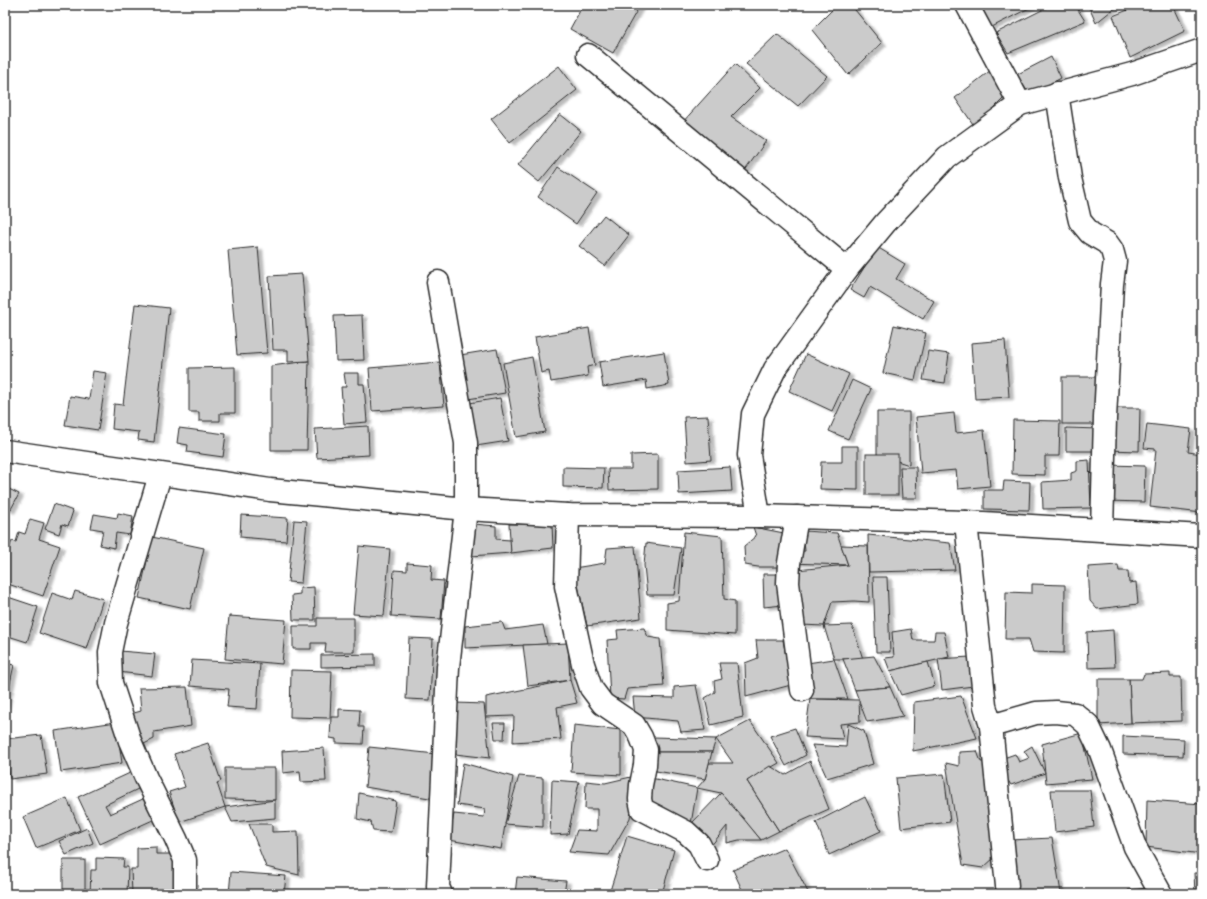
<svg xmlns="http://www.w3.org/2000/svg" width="1207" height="899" viewBox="0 0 1207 899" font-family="'Gochi Hand',sans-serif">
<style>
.building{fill:#cbcbcb;stroke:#2b2b2b;filter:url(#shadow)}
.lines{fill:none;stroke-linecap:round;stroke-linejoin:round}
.minor-casing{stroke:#2b2b2b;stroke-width:25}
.minor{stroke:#fff;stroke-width:22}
</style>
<defs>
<filter id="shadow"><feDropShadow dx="4.5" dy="2.5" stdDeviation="1" flood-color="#0004"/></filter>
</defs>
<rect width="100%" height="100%" fill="#fff"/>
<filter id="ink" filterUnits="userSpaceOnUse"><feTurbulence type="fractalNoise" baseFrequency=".025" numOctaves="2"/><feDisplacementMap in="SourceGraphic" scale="8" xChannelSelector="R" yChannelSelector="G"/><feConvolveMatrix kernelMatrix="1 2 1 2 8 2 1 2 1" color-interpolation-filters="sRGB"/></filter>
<g filter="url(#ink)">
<g class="building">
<path d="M 583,5 L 640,5 L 613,53 L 570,29 Z"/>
<path d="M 837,5 L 851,5 L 882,43 L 848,75 L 812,30 Z"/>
<path d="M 978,5 L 1035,5 L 990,28 Z"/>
<path d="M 1052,5 L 1075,5 L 1085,21 L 1008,53 L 996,33 Z"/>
<path d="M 1088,5 L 1115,5 L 1116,7 L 1096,23 Z"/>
<path d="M 1140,5 L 1173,5 L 1185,31 L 1130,58 L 1113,16 Z"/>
<path d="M 777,34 L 827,76 L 798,106 L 746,64 Z"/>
<path d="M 1051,57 L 1061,78 L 1030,95 L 1016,75 Z"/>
<path d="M 735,64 L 760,88 L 731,117 L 766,141 L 744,172 L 681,124 Z"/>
<path d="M 559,66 L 577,90 L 510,143 L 491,119 Z"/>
<path d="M 991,70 L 1005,97 L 975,127 L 955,98 Z"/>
<path d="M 560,114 L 581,131 L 539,182 L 518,165 Z"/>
<path d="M 558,167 L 597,193 L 576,224 L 538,197 Z"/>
<path d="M 604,215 L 629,235 L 605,266 L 579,246 Z"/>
<path d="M 258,247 L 267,353 L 237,355 L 228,250 Z"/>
<path d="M 877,247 L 905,264 L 896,279 L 934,301 L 923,319 L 870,287 L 864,298 L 850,290 Z"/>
<path d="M 302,274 L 309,361 L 288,362 L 288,350 L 273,350 L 269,276 Z"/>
<path d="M 135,304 L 169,308 L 154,442 L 138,440 L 139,432 L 112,429 L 114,404 L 123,405 Z"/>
<path d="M 362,315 L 364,360 L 336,361 L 334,316 Z"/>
<path d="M 894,325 L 926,333 L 915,380 L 883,373 Z"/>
<path d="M 589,328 L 595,365 L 587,367 L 588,376 L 551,382 L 549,371 L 541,373 L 535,337 Z"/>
<path d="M 1005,340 L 1009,397 L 975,399 L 971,343 Z"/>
<path d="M 497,349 L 505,393 L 468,399 L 460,355 Z"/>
<path d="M 928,351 L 949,354 L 945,383 L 923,380 Z"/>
<path d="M 664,352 L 669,385 L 647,389 L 646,380 L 603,387 L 599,362 Z"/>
<path d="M 806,354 L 849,374 L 832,411 L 789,391 Z"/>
<path d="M 532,357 L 545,432 L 516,437 L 503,363 Z"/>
<path d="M 309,361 L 307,450 L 271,450 L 271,366 Z"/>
<path d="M 440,362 L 444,406 L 372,411 L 369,368 Z"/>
<path d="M 235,367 L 235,413 L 220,413 L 220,421 L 199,421 L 199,412 L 189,412 L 189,368 Z"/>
<path d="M 93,371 L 107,373 L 98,430 L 65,425 L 70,396 L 89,399 Z"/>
<path d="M 344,373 L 359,373 L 359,384 L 364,384 L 367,422 L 344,424 L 341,387 L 346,387 Z"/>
<rect x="1062" y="377" width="39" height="47"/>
<path d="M 852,380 L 871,389 L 848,439 L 829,431 Z"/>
<path d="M 500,398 L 508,441 L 476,446 L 469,403 Z"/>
<path d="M 1110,408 L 1140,408 L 1139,451 L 1109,450 Z"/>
<path d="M 877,412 L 909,412 L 909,465 L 877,454 Z"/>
<path d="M 954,413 L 956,433 L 984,430 L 990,486 L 958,489 L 956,470 L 921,473 L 916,417 Z"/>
<path d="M 708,416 L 711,460 L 687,462 L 684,417 Z"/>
<path d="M 1013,420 L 1060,421 L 1059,456 L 1045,456 L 1045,475 L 1012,474 Z"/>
<path d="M 1147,424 L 1191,429 L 1188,452 L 1202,454 L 1202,513 L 1150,507 L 1156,449 L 1144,448 Z"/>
<path d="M 368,426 L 369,455 L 317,458 L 315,429 Z"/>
<path d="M 179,428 L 226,434 L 223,457 L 187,452 L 188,445 L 177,443 Z"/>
<path d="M 1066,428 L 1100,429 L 1100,451 L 1066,451 Z"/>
<path d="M 842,446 L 858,446 L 858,490 L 820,489 L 821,462 L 842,462 Z"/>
<path d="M 658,454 L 658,489 L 609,490 L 608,469 L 631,469 L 631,455 Z"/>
<rect x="866" y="454" width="32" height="41"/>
<path d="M 1089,460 L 1091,508 L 1043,509 L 1042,482 L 1071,480 L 1071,473 L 1077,471 L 1077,461 Z"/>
<path d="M 1109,465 L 1145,466 L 1144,502 L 1107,501 Z"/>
<path d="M 563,467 L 604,468 L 603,488 L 563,487 Z"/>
<path d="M 730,467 L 732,491 L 679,494 L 678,470 Z"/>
<path d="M 900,467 L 916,467 L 917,498 L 902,498 Z"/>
<path d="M 1004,481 L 1030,482 L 1029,510 L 984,509 L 984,490 L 1003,490 Z"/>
<path d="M 7,488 L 19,494 L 10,511 L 5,508 L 5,493 Z"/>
<path d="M 54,504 L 73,511 L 68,526 L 62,524 L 59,534 L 45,529 Z"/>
<path d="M 118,513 L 133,516 L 130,535 L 116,533 L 114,548 L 100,545 L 103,530 L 91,528 L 94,514 L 117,518 Z"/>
<path d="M 241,515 L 288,518 L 286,541 L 240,537 Z"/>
<path d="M 30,519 L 44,523 L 39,539 L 60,546 L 43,596 L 5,583 L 5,557 L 12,541 L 16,542 L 19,532 L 25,534 Z"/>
<path d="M 294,520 L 307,521 L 301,583 L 288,582 Z"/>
<path d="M 474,524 L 496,526 L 496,539 L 511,540 L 511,553 L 471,556 Z"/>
<path d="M 509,524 L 552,524 L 553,548 L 511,553 Z"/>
<path d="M 753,527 L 784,533 L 782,567 L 758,567 L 745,565 L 744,546 L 756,536 Z"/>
<path d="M 803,531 L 837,533 L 848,565 L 789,563 L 791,552 L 805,551 Z"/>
<path d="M 684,532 L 722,536 L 724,599 L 735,601 L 735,635 L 667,630 L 667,603 L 679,601 Z"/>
<path d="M 868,535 L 950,543 L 955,570 L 869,572 Z"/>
<path d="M 152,537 L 204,548 L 190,609 L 139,598 Z"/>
<path d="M 646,543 L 681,548 L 674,595 L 647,595 L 644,565 Z"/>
<path d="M 841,545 L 868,546 L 869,602 L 854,601 L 832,602 L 824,626 L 801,625 L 796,570 L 848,565 Z"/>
<path d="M 359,546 L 390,549 L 384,616 L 353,614 Z"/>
<path d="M 635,546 L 641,618 L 587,626 L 574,568 L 605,563 L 607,548 Z"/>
<path d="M 407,563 L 432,565 L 431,580 L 444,581 L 441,619 L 391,616 L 394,570 L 407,571 Z"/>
<path d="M 1118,565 L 1119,571 L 1128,571 L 1129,583 L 1136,582 L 1138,604 L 1097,609 L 1090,601 L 1088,567 Z"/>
<path d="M 763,574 L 779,574 L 783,605 L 764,607 Z"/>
<path d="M 873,577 L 887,577 L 890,652 L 876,652 Z"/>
<path d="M 1032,584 L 1065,585 L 1064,653 L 1033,652 L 1029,639 L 1005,639 L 1006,592 L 1032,593 Z"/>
<path d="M 314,587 L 315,620 L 293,620 L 292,595 L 300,594 L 300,588 Z"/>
<path d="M 75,591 L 103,599 L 87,649 L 39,633 L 52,593 L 72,600 Z"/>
<path d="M 5,596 L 38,607 L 27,642 L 5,635 Z"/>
<path d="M 229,616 L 286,620 L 282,664 L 225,659 Z"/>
<path d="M 317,618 L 354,618 L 354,652 L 325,652 L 326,643 L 311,643 L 311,649 L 293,649 L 293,626 L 317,626 Z"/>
<path d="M 502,622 L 505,630 L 543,625 L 547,644 L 465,648 L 465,626 Z"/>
<path d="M 852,625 L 863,659 L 834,659 L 824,626 Z"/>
<path d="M 644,628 L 648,637 L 660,639 L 664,686 L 627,689 L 624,699 L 610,698 L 607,640 L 618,639 L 617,630 Z"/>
<path d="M 911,629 L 913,640 L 934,640 L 935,632 L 944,632 L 949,657 L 890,671 L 885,658 L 894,657 L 892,632 Z"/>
<path d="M 1113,630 L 1115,667 L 1088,668 L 1087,632 Z"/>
<path d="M 409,638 L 433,639 L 430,700 L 406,699 Z"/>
<path d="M 756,640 L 783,640 L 791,685 L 746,697 L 745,663 L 758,658 Z"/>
<path d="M 568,643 L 570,680 L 528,686 L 523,645 Z"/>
<path d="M 120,651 L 155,654 L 152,676 L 118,672 Z"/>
<path d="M 375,654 L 375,666 L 321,667 L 321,655 Z"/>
<path d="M 874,656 L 890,687 L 855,690 L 843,659 Z"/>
<path d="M 970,657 L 973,686 L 942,690 L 938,659 Z"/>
<path d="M 834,659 L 848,699 L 810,699 L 807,663 Z"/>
<path d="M 192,660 L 260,664 L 257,709 L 227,707 L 229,689 L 190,686 Z"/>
<path d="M 928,662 L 935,686 L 901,695 L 890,671 Z"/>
<path d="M 5,663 L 14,665 L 5,706 Z"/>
<path d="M 719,663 L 737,663 L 743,717 L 711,725 L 705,698 L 715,692 L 714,681 L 722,679 Z"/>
<path d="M 291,670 L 332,671 L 330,718 L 290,717 Z"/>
<path d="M 1170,673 L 1170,677 L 1181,677 L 1182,721 L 1131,723 L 1129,679 L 1142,679 L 1144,674 Z"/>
<path d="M 1098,679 L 1129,679 L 1131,723 L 1098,725 Z"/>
<path d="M 570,680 L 577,703 L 557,707 L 561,739 L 513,742 L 514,716 L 486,717 L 486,697 Z"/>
<path d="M 696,685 L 705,730 L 681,732 L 678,721 L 635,717 L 633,697 L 674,698 L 674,687 Z"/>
<path d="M 187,687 L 191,726 L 154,732 L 154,739 L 140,746 L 127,715 L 141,711 L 139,688 Z"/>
<path d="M 890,687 L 903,716 L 867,722 L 855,690 Z"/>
<path d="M 961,696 L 977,738 L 913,751 L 914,702 Z"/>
<path d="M 810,699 L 859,700 L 860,722 L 840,724 L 843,739 L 805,737 Z"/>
<path d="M 456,703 L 484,704 L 490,758 L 455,754 Z"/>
<path d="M 339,709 L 360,710 L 359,727 L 364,727 L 363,744 L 336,743 L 336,739 L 330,738 L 331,717 L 339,717 Z"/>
<path d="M 750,721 L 779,763 L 747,781 L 779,831 L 761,840 L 721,793 L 697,788 L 705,779 L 709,763 L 733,763 L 716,739 Z"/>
<path d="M 116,722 L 122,763 L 61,772 L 55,731 Z"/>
<path d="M 493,723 L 505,723 L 504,739 L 495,739 Z"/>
<path d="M 848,724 L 864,731 L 873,764 L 827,778 L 812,745 L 846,747 Z"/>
<path d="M 574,725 L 621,730 L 621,775 L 571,772 Z"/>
<path d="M 795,728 L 806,755 L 786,766 L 770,736 Z"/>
<path d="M 1082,733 L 1092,779 L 1046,783 L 1042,744 Z"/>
<path d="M 41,735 L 47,774 L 10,779 L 5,739 Z"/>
<path d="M 1123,736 L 1184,739 L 1183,756 L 1123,754 Z"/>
<path d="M 654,737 L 716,739 L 712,752 L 653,752 Z"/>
<path d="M 208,743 L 221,781 L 217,783 L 225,807 L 179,822 L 169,792 L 185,787 L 174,754 Z"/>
<path d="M 1032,746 L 1045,773 L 1011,785 L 995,761 L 1015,754 L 1019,762 L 1029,758 L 1024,751 Z"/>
<path d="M 369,747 L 436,754 L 435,799 L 365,787 Z"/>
<path d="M 324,748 L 326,781 L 301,782 L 300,771 L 283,773 L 282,751 Z"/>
<path d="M 977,751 L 981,762 L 995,761 L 995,857 L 983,868 L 963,865 L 946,763 L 959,766 L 959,752 Z"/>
<path d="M 653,752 L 712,752 L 705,779 L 656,771 Z"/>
<path d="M 810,761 L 829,809 L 779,831 L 747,781 L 770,766 L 785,775 Z"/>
<path d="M 463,763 L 513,777 L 501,849 L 449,840 L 454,814 L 484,817 L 485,809 L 457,805 Z"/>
<path d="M 225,768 L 275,768 L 275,800 L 225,799 Z"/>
<path d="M 132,772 L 140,788 L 105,805 L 110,814 L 145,798 L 155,819 L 100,844 L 78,797 Z"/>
<path d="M 944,774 L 950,822 L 901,828 L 896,778 Z"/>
<path d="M 519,776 L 543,778 L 543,827 L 505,824 Z"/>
<path d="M 635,776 L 630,818 L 609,855 L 569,852 L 577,830 L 597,831 L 597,809 L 585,809 L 586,781 L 605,783 Z"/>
<path d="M 651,778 L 697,788 L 691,824 L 648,804 Z"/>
<path d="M 552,780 L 579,782 L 568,834 L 550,835 Z"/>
<path d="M 1051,790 L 1090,790 L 1094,827 L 1055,832 Z"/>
<path d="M 359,793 L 396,801 L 391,832 L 373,831 L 371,822 L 357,819 Z"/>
<path d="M 721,793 L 743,818 L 761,840 L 739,840 L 727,843 L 727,826 L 710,847 L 691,824 Z"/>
<path d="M 865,797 L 881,831 L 829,855 L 816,822 Z"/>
<path d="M 67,798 L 80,830 L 36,848 L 23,817 Z"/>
<path d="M 275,800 L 275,818 L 232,822 L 225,807 Z"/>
<path d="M 1147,800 L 1202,804 L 1202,854 L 1146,847 Z"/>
<path d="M 249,824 L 272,824 L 272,832 L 298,831 L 299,875 L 266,867 Z"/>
<path d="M 87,828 L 93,843 L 66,855 L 59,841 Z"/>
<path d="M 627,836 L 674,850 L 662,894 L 609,894 Z"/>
<path d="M 1052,838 L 1061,893 L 1015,894 L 1010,840 Z"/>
<path d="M 156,847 L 156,854 L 174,854 L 174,879 L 179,879 L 179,894 L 132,894 L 131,869 L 137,869 L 137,848 Z"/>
<path d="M 785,848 L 809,894 L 744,894 L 733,870 Z"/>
<path d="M 96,858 L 124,859 L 123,867 L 128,867 L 127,894 L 90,894 L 91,870 L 96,870 Z"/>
<rect x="63" y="860" width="22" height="34"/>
<path d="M 231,872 L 286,876 L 284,894 L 229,894 Z"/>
<path d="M 1194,873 L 1202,873 L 1202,894 L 1195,894 Z"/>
<path d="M 517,877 L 566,881 L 564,894 L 515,894 Z"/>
<path d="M 1157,887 L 1159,894 L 1130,894 L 1128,890 Z"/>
</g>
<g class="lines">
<g class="minor-casing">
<g id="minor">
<path d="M 967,5 L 1020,104"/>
<path d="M 588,55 L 847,269"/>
<path d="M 1057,93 L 1070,178 L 1080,221 L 1090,233 L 1107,243 L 1112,250 L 1115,261 L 1112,284 L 1105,418 L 1102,530"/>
<path d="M 438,282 L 466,443 L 466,509 L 448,667 L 438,887 L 441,894"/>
<path d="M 5,451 L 270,490 L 466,509 L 568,515 L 759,516 L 966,522 L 1202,536"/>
<path d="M 160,475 L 116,623 L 110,652 L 111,683 L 130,741 L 146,778 L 176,839 L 185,860 L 185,894"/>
<path d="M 568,515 L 566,586 L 583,664 L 591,688 L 603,704 L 634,725 L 641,737 L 646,750 L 645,765 L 641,785 L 640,799 L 642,809 L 686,832 L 699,844 L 707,860"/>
<path d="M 759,516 L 749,455 L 753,414 L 775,369 L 847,269 L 886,222 L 947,157 L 1020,104 L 1132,74 L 1202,50"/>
<path d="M 797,517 L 789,563 L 788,583 L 802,690"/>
<path d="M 966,522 L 985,706 L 991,726 L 1007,886"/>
<path d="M 991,726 L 1036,713 L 1056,712 L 1075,714 L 1088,725 L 1100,750 L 1135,847 L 1161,894"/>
</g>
</g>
<use href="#minor" class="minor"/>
</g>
</g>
<rect width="1207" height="899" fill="none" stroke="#fff" stroke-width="20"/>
<rect x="10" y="10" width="1187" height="879" fill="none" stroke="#2b2b2b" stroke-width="1.5" filter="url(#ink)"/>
</svg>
